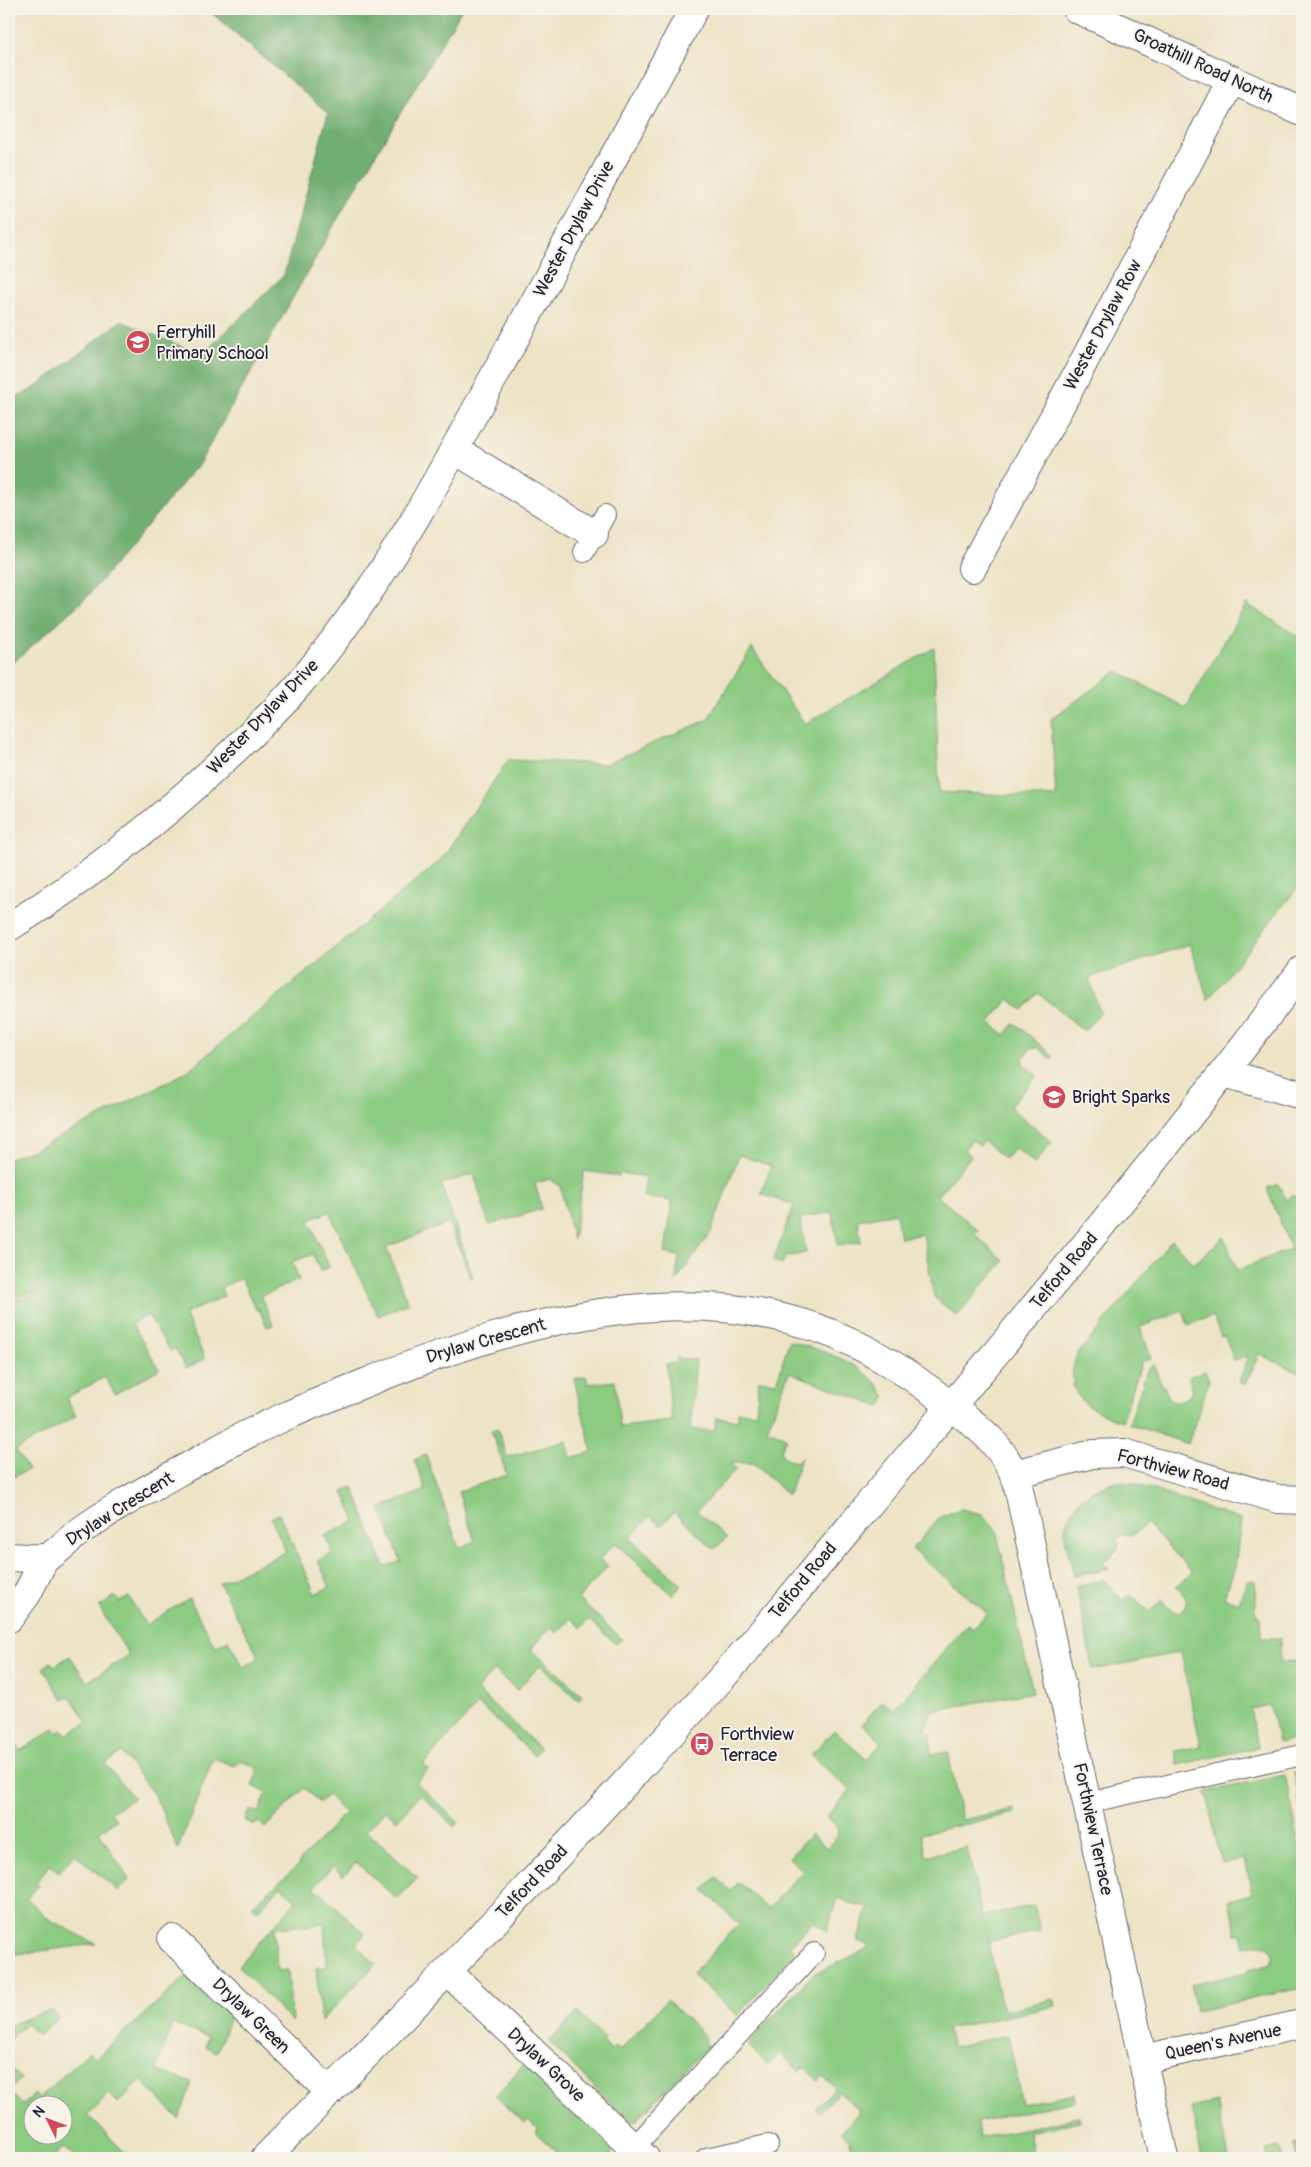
<svg xmlns="http://www.w3.org/2000/svg" width="1311" height="2167" viewBox="0 0 1311 2167" font-family="Pangolin,sans-serif">
<style>
.green{fill:#8ccb82;stroke:#57765e;fill-rule:evenodd}
.forest{fill:#71af70;stroke:#4a6856}
.lines{fill:none;stroke-linecap:round;stroke-linejoin:round}
.lane-casing{stroke:#69666c;stroke-width:22}
.street-casing{stroke:#69666c;stroke-width:30}
.secondary-casing{stroke:#69666c;stroke-width:30}
.primary-casing{stroke:#69666c;stroke-width:30}
.lane{stroke:#fff;stroke-width:20}
.street{stroke:#fff;stroke-width:28}
.secondary{stroke:#fff;stroke-width:28}
.primary{stroke:#fff;stroke-width:28}
.labels{text-anchor:middle;dominant-baseline:central;stroke-width:4;stroke-linejoin:round;paint-order:stroke}
.street-label{font-size:18px;fill:#22223b;stroke:#f7f3e8}
.poi-label{font-size:18px;fill:#22223b;stroke:#f7f3e8;text-anchor:start}
</style>
<rect width="100%" height="100%" fill="#f7f3e8"/>
<filter id="ink" filterUnits="userSpaceOnUse"><feTurbulence type="fractalNoise" baseFrequency=".02" numOctaves="2"/><feDisplacementMap in="SourceGraphic" scale="10" xChannelSelector="R" yChannelSelector="G"/><feConvolveMatrix kernelMatrix="1 2 1 2 8 2 1 2 1" color-interpolation-filters="sRGB"/></filter>
<filter id="wash" filterUnits="userSpaceOnUse"><feTurbulence type="fractalNoise" baseFrequency=".0096" numOctaves="4" result="noise"/><feDisplacementMap in="SourceGraphic" scale="20" xChannelSelector="R" yChannelSelector="G"/><feGaussianBlur stdDeviation="1.12" result="paint"/><feColorMatrix in="noise" values="0 0 0 0 0 0 0 0 0 0 0 0 0 0 0 0 0 1.4 0 .05"/><feComposite in="paint" operator="in"/></filter>
<g filter="url(#wash)">
<rect width="100%" height="100%" fill="#ede4c6"/>
<g class="green">
<path d="M 1246,604 L 1302,638 L 1302,882 L 1208,1000 L 1190,944 L 1089,978 L 1100,1013 L 1084,1031 L 1038,993 L 1023,1010 L 1009,999 L 990,1022 L 1005,1035 L 1015,1023 L 1053,1056 L 1051,1059 L 1038,1048 L 1031,1048 L 1022,1059 L 1024,1065 L 1037,1076 L 1010,1107 L 1052,1142 L 1035,1164 L 1015,1148 L 1005,1159 L 984,1141 L 980,1146 L 972,1140 L 964,1149 L 971,1156 L 937,1196 L 979,1231 L 975,1235 L 1004,1261 L 957,1316 L 934,1297 L 923,1234 L 900,1238 L 896,1213 L 858,1220 L 861,1242 L 838,1246 L 832,1212 L 800,1218 L 806,1253 L 785,1257 L 782,1264 L 773,1261 L 794,1205 L 761,1194 L 771,1166 L 739,1155 L 711,1232 L 676,1281 L 679,1256 L 665,1253 L 672,1201 L 643,1197 L 646,1177 L 620,1173 L 619,1176 L 584,1171 L 573,1240 L 560,1186 L 550,1179 L 535,1183 L 542,1209 L 489,1225 L 474,1174 L 441,1184 L 473,1277 L 471,1278 L 449,1223 L 386,1247 L 408,1303 L 378,1316 L 329,1212 L 309,1220 L 329,1267 L 320,1271 L 313,1254 L 292,1262 L 299,1280 L 261,1296 L 273,1325 L 267,1327 L 259,1309 L 256,1310 L 241,1278 L 221,1288 L 224,1296 L 185,1314 L 205,1359 L 186,1368 L 175,1348 L 170,1351 L 148,1315 L 132,1324 L 159,1369 L 115,1394 L 105,1377 L 66,1398 L 76,1416 L 16,1450 L 28,1470 L 9,1479 L 9,1302 L 33,1295 L 31,1292 L 9,1300 L 9,1158 L 34,1150 L 185,1073 L 441,860 L 508,760 L 605,764 L 707,720 L 752,648 L 805,724 L 934,648 L 939,792 L 1056,797 L 1051,719 L 1117,671 L 1186,708 Z"/>
<path d="M 1278,1184 L 1287,1201 L 1292,1195 L 1298,1198 L 1302,1219 L 1302,1374 L 1259,1354 L 1245,1385 L 1239,1382 L 1248,1356 L 1234,1360 L 1225,1336 L 1221,1337 L 1213,1316 L 1188,1325 L 1183,1311 L 1140,1327 L 1151,1358 L 1142,1361 L 1122,1421 C 1088,1410 1061,1395 1077,1355 L 1172,1240 L 1194,1264 L 1224,1237 L 1237,1270 L 1291,1249 L 1267,1188 Z"/>
<path d="M 789,1341 C 824,1351 867,1363 885,1396 L 884,1402 L 880,1407 L 789,1372 L 767,1430 L 786,1437 L 781,1451 L 783,1457 L 796,1462 L 801,1458 L 788,1495 L 753,1463 L 730,1463 L 736,1469 L 697,1511 L 727,1538 L 714,1549 L 674,1512 L 661,1526 L 650,1516 L 630,1538 L 682,1585 L 673,1595 L 615,1543 L 600,1559 L 608,1566 L 578,1599 L 622,1639 L 616,1644 L 589,1620 L 581,1628 L 571,1618 L 557,1633 L 550,1628 L 531,1649 L 582,1695 L 578,1700 L 540,1665 L 517,1690 L 494,1670 L 477,1690 L 540,1748 L 534,1755 L 478,1704 L 423,1765 L 428,1770 L 416,1783 L 458,1822 L 454,1827 L 420,1794 L 397,1820 L 385,1810 L 366,1831 L 418,1878 L 397,1899 L 356,1862 L 343,1876 L 333,1866 L 314,1887 L 365,1934 L 356,1944 L 376,1964 L 321,2021 L 316,1968 L 327,1967 L 324,1924 L 274,1928 L 277,1971 L 288,1970 L 292,2022 L 238,1966 L 296,1901 L 281,1886 L 257,1911 L 252,1906 L 299,1865 L 298,1863 L 345,1813 L 327,1795 L 320,1803 L 304,1788 L 265,1828 L 258,1821 L 256,1825 L 245,1821 L 249,1809 L 259,1813 L 267,1792 L 252,1786 L 257,1773 L 256,1767 L 241,1761 L 235,1766 L 213,1758 L 178,1849 L 155,1796 L 121,1752 L 105,1764 L 134,1798 L 111,1812 L 116,1820 L 99,1832 L 129,1880 L 118,1891 L 75,1854 L 59,1872 L 50,1865 L 36,1882 L 39,1885 L 27,1898 L 50,1920 L 96,1944 L 16,1954 L 14,1940 L 9,1941 L 9,1757 L 14,1754 L 9,1745 L 9,1737 L 20,1751 L 54,1729 L 57,1733 L 63,1730 L 67,1735 L 87,1722 L 70,1696 L 63,1700 L 43,1668 L 51,1662 L 54,1666 L 70,1656 L 87,1682 L 129,1655 L 99,1607 L 115,1596 L 119,1602 L 129,1597 L 146,1625 L 189,1598 L 215,1647 L 228,1640 L 243,1667 L 259,1658 L 219,1583 L 286,1552 L 271,1518 L 279,1514 L 315,1594 L 330,1587 L 318,1560 L 333,1553 L 325,1536 L 356,1521 L 343,1491 L 353,1487 L 384,1567 L 401,1561 L 380,1508 L 426,1490 L 414,1460 L 426,1455 L 459,1548 L 475,1541 L 458,1492 L 507,1475 L 491,1430 L 497,1428 L 507,1457 L 567,1441 L 571,1458 L 592,1452 L 574,1379 L 586,1376 L 588,1384 L 615,1381 L 620,1427 L 672,1421 L 666,1364 L 677,1363 L 677,1358 L 696,1360 L 690,1429 L 714,1431 L 716,1418 L 738,1420 L 738,1412 L 756,1413 L 759,1380 L 777,1382 Z"/>
<path d="M 1154,1365 L 1162,1387 L 1164,1386 L 1169,1398 L 1176,1402 L 1190,1396 L 1193,1389 L 1188,1377 L 1205,1371 L 1209,1381 L 1188,1444 L 1129,1424 L 1148,1368 Z"/>
<path d="M 1116,1482 L 1133,1483 L 1241,1520 L 1235,1567 L 1224,1598 L 1239,1603 L 1247,1581 L 1255,1580 L 1256,1615 L 1260,1616 L 1261,1638 L 1280,1638 L 1280,1662 L 1302,1661 L 1302,1738 L 1278,1743 L 1270,1705 L 1250,1709 L 1258,1747 L 1178,1765 L 1175,1751 L 1201,1746 L 1181,1652 L 1093,1670 L 1076,1586 L 1104,1580 L 1123,1601 L 1131,1594 L 1149,1612 L 1162,1600 C 1168,1607 1174,1616 1184,1610 C 1191,1600 1183,1594 1176,1587 L 1192,1572 L 1147,1523 L 1133,1535 L 1123,1534 L 1118,1539 L 1118,1549 L 1103,1563 L 1109,1569 L 1074,1576 C 1071,1563 1066,1547 1065,1534 C 1065,1506 1092,1486 1116,1482 Z"/>
<path d="M 961,1509 L 982,1514 L 996,1530 L 1033,1692 L 931,1711 L 925,1734 L 931,1734 L 931,1755 L 948,1752 L 962,1820 L 1014,1809 L 1015,1813 L 921,1834 L 926,1856 L 967,1847 L 982,1916 L 1034,1905 L 1040,1931 L 988,1942 L 1003,2011 L 1054,1999 L 1056,2006 L 947,2029 L 952,2047 L 1008,2035 L 1022,2104 L 1074,2093 L 1075,2101 L 977,2122 L 979,2138 L 1079,2117 L 1080,2121 L 1029,2132 L 1034,2158 L 878,2158 L 877,2150 L 853,2155 L 850,2141 L 841,2132 L 860,2111 L 839,2092 L 820,2112 L 815,2108 L 835,2088 L 823,2076 L 818,2081 L 804,2067 L 799,2071 L 780,2053 L 768,2065 L 747,2045 L 812,1975 L 867,1949 L 868,1944 L 858,1941 L 868,1908 L 837,1898 L 827,1931 L 813,1921 L 790,1946 L 796,1952 L 737,2016 L 692,1974 L 739,1924 L 704,1890 L 716,1877 L 731,1891 L 738,1882 L 768,1909 L 803,1871 L 789,1858 L 811,1834 L 827,1848 L 838,1835 L 837,1826 L 826,1817 L 850,1790 L 811,1755 L 834,1730 L 867,1760 L 882,1742 L 862,1724 L 882,1701 L 894,1710 L 967,1624 L 973,1629 L 987,1613 L 912,1549 L 940,1517 Z"/>
<path d="M 1302,1771 L 1302,1813 L 1294,1773 Z"/>
<path d="M 1285,1775 L 1302,1856 L 1302,1988 L 1196,2011 L 1190,1984 L 1248,1972 L 1248,1969 L 1268,1964 C 1274,1958 1274,1952 1268,1945 L 1259,1944 L 1244,1947 L 1241,1934 L 1236,1935 L 1229,1900 L 1252,1894 L 1245,1859 L 1221,1863 L 1206,1792 Z"/>
<path d="M 184,1978 L 197,1979 L 231,2014 L 217,2052 L 205,2047 L 209,2037 L 173,2024 L 156,2070 L 192,2083 L 179,2119 L 141,2080 L 118,2103 L 109,2094 L 88,2115 L 130,2158 L 97,2158 L 92,2154 L 87,2158 L 75,2158 L 63,2147 L 53,2158 L 47,2158 L 41,2153 L 35,2158 L 9,2158 L 9,2066 L 21,2079 L 9,2091 L 22,2105 L 35,2094 L 39,2098 L 89,2052 L 96,2058 ZM 32,2104 L 62,2104 L 62,2134 L 32,2134 Z"/>
<path d="M 667,2000 L 700,2031 L 705,2037 L 707,2047 L 637,2120 L 628,2120 L 549,2042 L 577,2012 L 605,2038 L 602,2042 L 611,2050 L 615,2047 L 619,2051 Z"/>
<path d="M 51,2010 L 58,2018 L 38,2036 L 26,2023 L 9,2040 L 9,2028 L 16,2022 Z"/>
<path d="M 527,2061 L 615,2147 L 609,2158 L 550,2158 L 556,2151 L 535,2132 L 537,2129 L 528,2120 L 525,2123 L 495,2096 Z"/>
<path d="M 1216,2102 L 1229,2158 L 1202,2158 L 1191,2108 Z"/>
<path d="M 1302,2142 L 1302,2158 L 1297,2158 L 1294,2144 Z"/>
<path d="M 1280,2147 L 1282,2158 L 1268,2158 L 1266,2150 Z"/>
</g>
<path class="forest" d="M 207,9 L 462,9 L 337,220 L 199,464 L 86,598 L 9,666 L 9,400 L 33,389 L 121,321 L 202,355 L 284,275 L 328,113 Z"/>
</g>
<g filter="url(#ink)">
<g class="lines">
<g class="lane-casing">
<g id="lane">
<path d="M 584,552 L 605,515"/>
<path d="M 1087,1803 L 1302,1755"/>
<path d="M 624,2158 L 814,1953"/>
<path d="M 706,2158 L 768,2145"/>
</g>
</g>
<g class="street-casing">
<g id="street">
<path d="M 455,450 L 594,534"/>
<path d="M 972,568 L 1081,367 L 1232,79"/>
<path d="M 9,927 C 89,878 162,819 229,755 C 253,732 278,709 299,684 C 383,586 443,471 504,358 C 568,242 631,125 694,9"/>
<path d="M 1224,1073 L 1302,1095"/>
<path d="M 1014,1474 L 1093,1454 L 1124,1453 L 1278,1499 L 1302,1500"/>
<path d="M 9,1557 C 20,1557 32,1559 43,1558 C 53,1557 66,1542 75,1535 C 117,1504 165,1480 210,1454 C 259,1426 313,1404 365,1383 C 525,1318 715,1263 876,1355 C 903,1370 927,1387 951,1406 C 980,1428 1004,1447 1017,1481 L 1164,2158"/>
<path d="M 9,1618 L 27,1594 L 45,1558"/>
<path d="M 172,1939 L 330,2092"/>
<path d="M 448,1972 L 645,2158"/>
<path d="M 1143,2059 L 1302,2024"/>
</g>
</g>
<g class="secondary-casing">
<path id="secondary" d="M 1077,9 L 1302,112"/>
</g>
<g class="primary-casing">
<path id="primary" d="M 265,2158 C 419,2002 571,1844 719,1681 C 782,1611 842,1536 903,1463 C 1040,1302 1175,1139 1302,970"/>
</g>
<use href="#lane" class="lane"/>
<use href="#street" class="street"/>
<use href="#secondary" class="secondary"/>
<use href="#primary" class="primary"/>
</g>
</g>
<defs>
<g id="school-disc" transform="scale(1.25)"><circle r="9.5" fill="#d1495b" stroke="#f7f3e8"/><path d="M0-5L7-2L0 1L-7-2ZM-4 1L0 2.5L4 1V4Q0 6-4 4Z" fill="#fff"/></g>
<g id="bus-disc" transform="scale(1.25)"><circle r="9.5" fill="#d1495b" stroke="#f7f3e8"/><path d="M-5-6H5V4H4V6H2V4H-2V6H-4V4H-5ZM-3.5-4V0h7V-4ZM-3.5 1.2v1.5H-2V1.2ZM2 1.2v1.5H3.5V1.2Z" fill="#fff"/></g>
</defs>
<g fill-rule="evenodd">
<use href="#school-disc" x="138" y="342"/>
<use href="#school-disc" x="1054" y="1097"/>
<use href="#bus-disc" x="702" y="1744"/>
</g>
<g class="labels">
<g class="street-label">
<text transform="translate(1203 66) rotate(25)">Groathill Road North</text>
<text transform="translate(574 229) rotate(-62)">Wester Drylaw Drive</text>
<text transform="translate(1103 325) rotate(-62)">Wester Drylaw Row</text>
<text transform="translate(263 717) rotate(-46)">Wester Drylaw Drive</text>
<text transform="translate(1064 1271) rotate(-50)">Telford Road</text>
<text transform="translate(486 1341) rotate(-16)">Drylaw Crescent</text>
<text transform="translate(1173 1470) rotate(15)">Forthview Road</text>
<text transform="translate(120 1509) rotate(-32)">Drylaw Crescent</text>
<text transform="translate(803 1581) rotate(-50)">Telford Road</text>
<text transform="translate(1093 1829) rotate(78)">Forthview Terrace</text>
<text transform="translate(532 1882) rotate(-46)">Telford Road</text>
<text transform="translate(251 2016) rotate(44)">Drylaw Green</text>
<text transform="translate(1223 2042) rotate(-12)">Queen's Avenue</text>
<text transform="translate(546 2065) rotate(43)">Drylaw Grove</text>
</g>
<g class="poi-label">
<text x="156" y="332">Ferryhill<tspan x="156" dy="21">Primary School</tspan></text>
<text x="1072" y="1097">Bright Sparks</text>
<text x="720" y="1734">Forthview<tspan x="720" dy="21">Terrace</tspan></text>
</g>
</g>
<rect width="1311" height="2167" fill="none" stroke="#f7f3e8" stroke-width="30"/>
<g transform="translate(48 2120) rotate(312)"><circle r="24" fill="#f7f3e8" stroke="#a29fa3"/>
<path d="M0-4L9 19L0 12L-9 19Z" fill="#d1495b"/>
<text y="-8" font-size="14" font-weight="bold" text-anchor="middle" fill="#22223b">N</text>
</g>
</svg>
